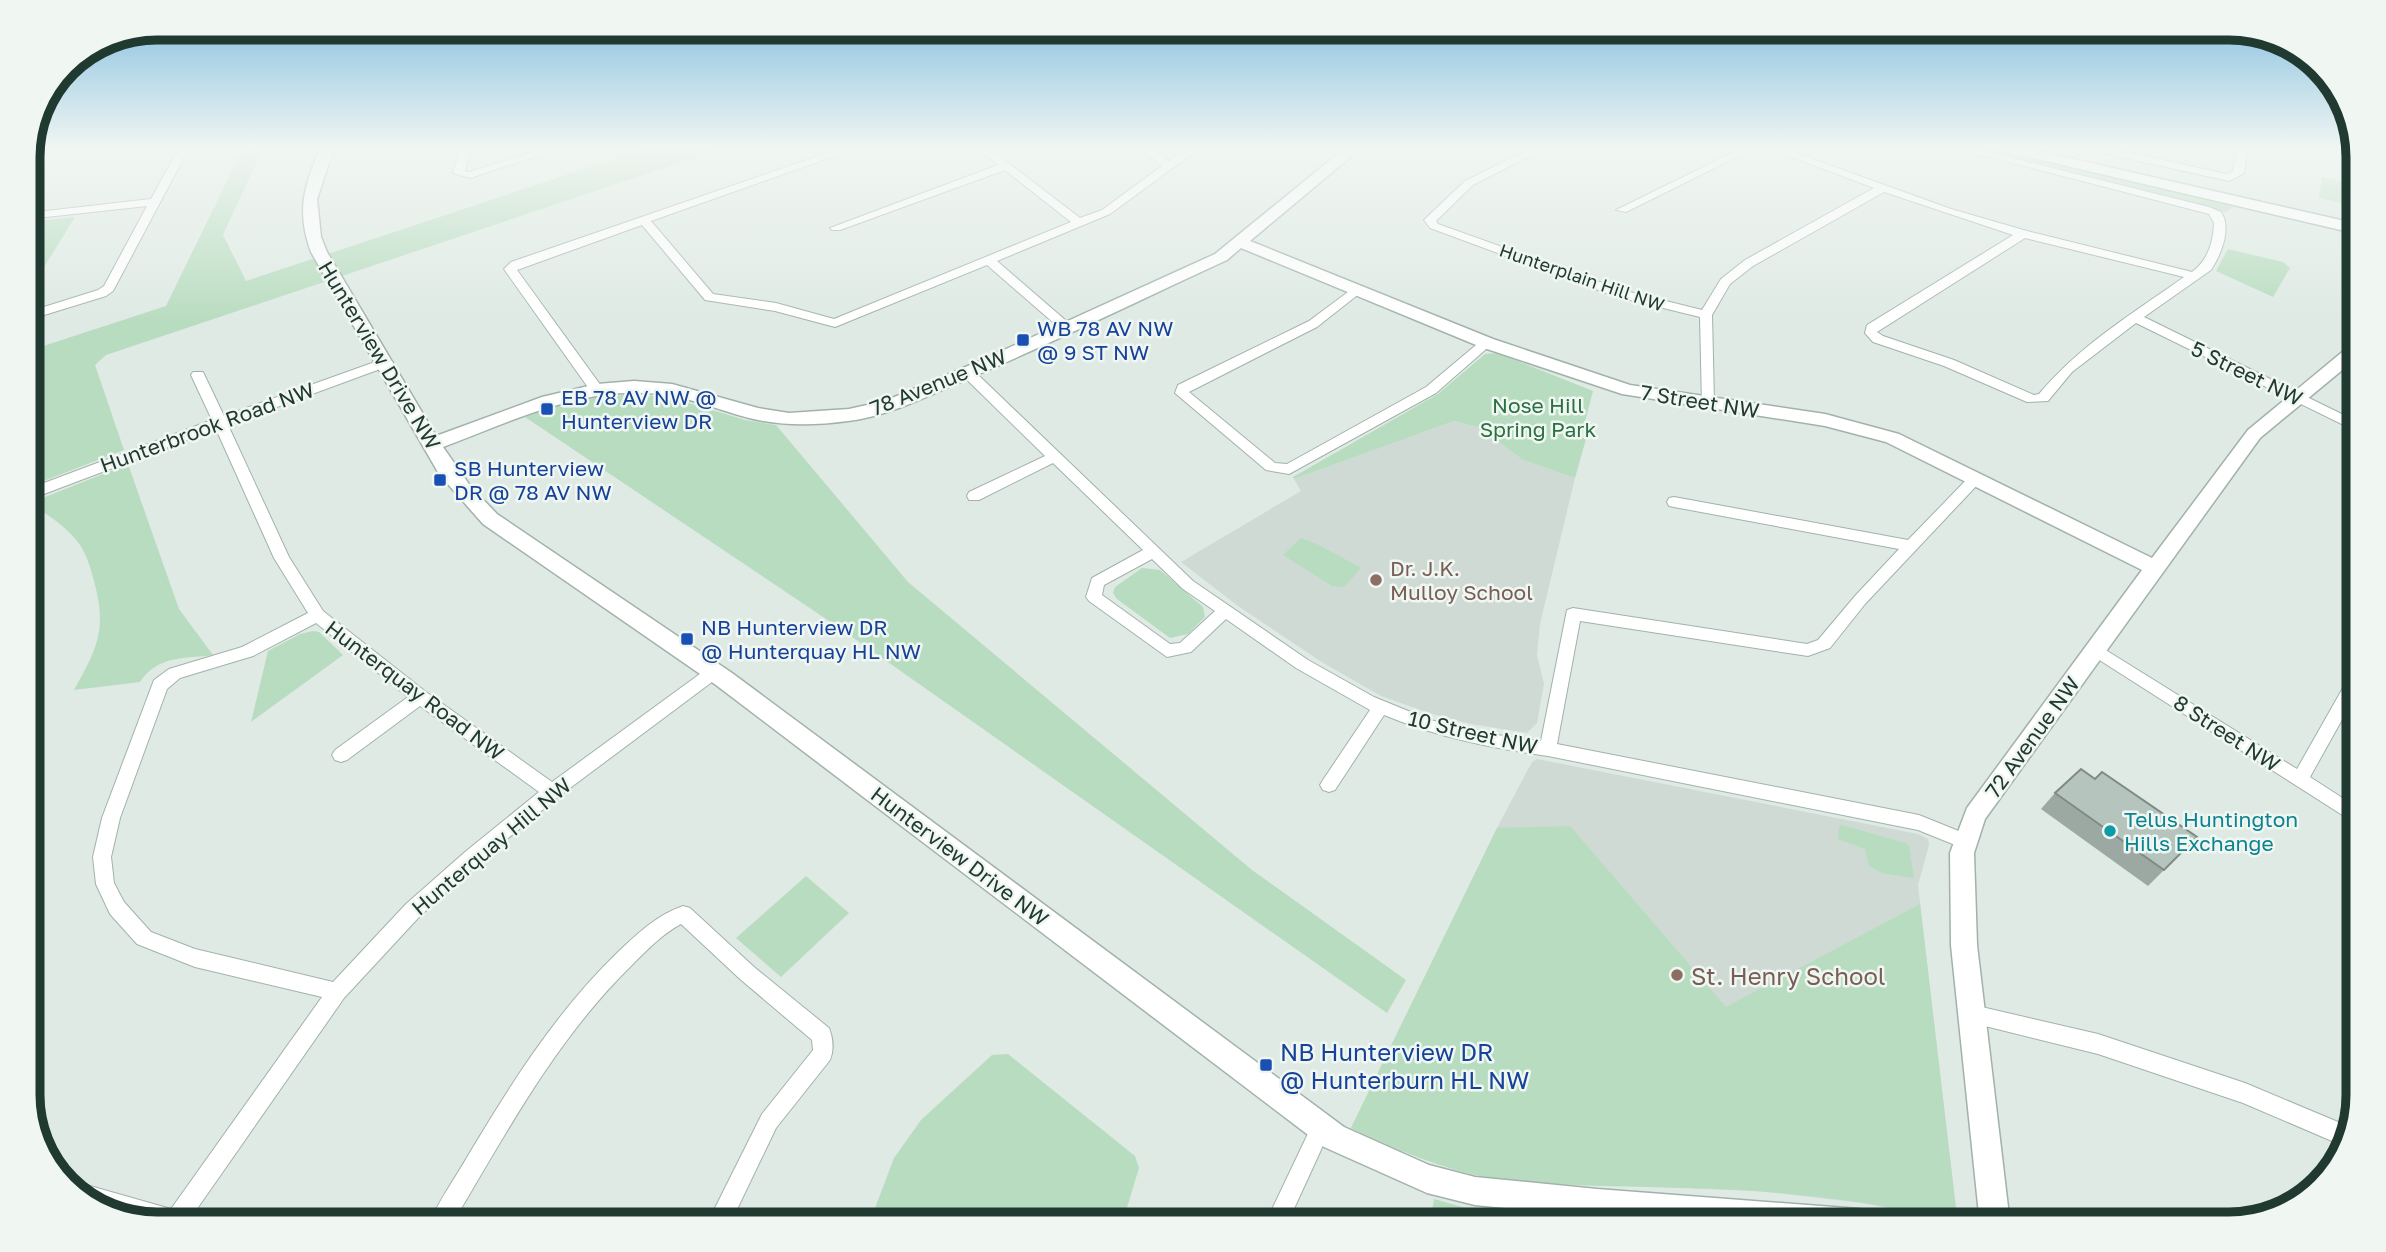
<svg xmlns="http://www.w3.org/2000/svg" width="2386" height="1252" viewBox="0 0 2386 1252" font-family="'Golos Text',sans-serif">
<style>
.built{fill:#cedad3}
.green{fill:#b8dcbf}
.lines{fill:none;stroke-linecap:round;stroke-linejoin:round}
.minor-casing{stroke:#a2b2ab;stroke-width:2}
.tertiary-casing{stroke:#a2b2ab;stroke-width:3}
.secondary-casing{stroke:#9fb6ab;stroke-width:3}
.minor{fill:#fff;fill-rule:evenodd}
.tertiary{fill:#fff;fill-rule:evenodd}
.secondary{fill:#fff;fill-rule:evenodd}
.wall{fill:#9ca9a3}
.building{fill:#b5c5bd;stroke:#7f8a84;stroke-width:2}
.transit-dot{fill:#1a4fb4;stroke:#f0f7f3;stroke-width:2.5}
.education-dot{fill:#8d6e63;stroke:#f0f7f3;stroke-width:2.5}
.culture-dot{fill:#0f9aa8;stroke:#f0f7f3;stroke-width:2.5}
.labels{text-anchor:middle;dominant-baseline:central;stroke-width:5;stroke-linejoin:round;paint-order:stroke}
.far-street-label{font-size:18px;fill:#213a31;stroke:#f0f7f3}
.transit-label{font-size:21px;fill:#164399;stroke:#f0f7f3;text-anchor:start}
.street-label{font-size:21px;fill:#213a31;stroke:#f0f7f3}
.park-label{font-size:21px;fill:#2b7040;stroke:#f0f7f3}
.education-label{font-size:21px;fill:#785e54;stroke:#f0f7f3;text-anchor:start}
.culture-label{font-size:21px;fill:#0d838f;stroke:#f0f7f3;text-anchor:start}
.near-education-label{font-size:24px;fill:#785e54;stroke:#f0f7f3;text-anchor:start}
.near-transit-label{font-size:24px;fill:#164399;stroke:#f0f7f3;text-anchor:start}
.rim{fill:none;stroke:#213a31;stroke-width:9}
</style>
<rect width="100%" height="100%" fill="#dfeae4"/>
<g class="built">
<path d="M 1454,421 L 1478,427 L 1523,460 L 1575,478 L 1540,624 L 1537,655 L 1544,684 L 1537,723 L 1527,733 L 1471,724 L 1429,713 L 1381,696 L 1320,661 L 1238,606 L 1181,562 L 1301,491 L 1294,479 Z"/>
<path d="M 1537,759 L 1918,834 L 1928,839 L 1929,845 L 1918,885 L 1957,1217 L 1946,1219 L 1862,1203 L 1758,1191 L 1547,1183 L 1489,1177 L 1388,1147 L 1351,1128 L 1497,828 L 1532,762 Z"/>
</g>
<g class="green">
<path d="M 243,148 L 263,148 L 223,235 L 246,281 L 648,148 L 724,148 L 106,355 L 95,365 L 124,450 L 28,487 L 28,351 L 166,306 Z"/>
<path d="M 1972,148 L 1996,148 L 2234,207 L 2226,212 Z"/>
<path d="M 2322,177 L 2358,185 L 2358,207 L 2319,198 Z"/>
<path d="M 75,217 L 41,272 L 28,276 L 28,222 Z"/>
<path d="M 2228,249 L 2283,262 L 2290,268 L 2273,297 L 2216,271 Z"/>
<path d="M 1498,353 L 1593,391 L 1581,437 L 1586,439 L 1575,478 L 1523,460 L 1478,427 L 1454,421 L 1294,479 L 1293,477 L 1438,394 L 1485,354 Z"/>
<path d="M 635,394 L 672,398 L 745,420 L 776,425 L 908,582 L 1252,870 L 1406,980 L 1387,1013 L 838,627 L 525,417 L 574,400 Z"/>
<path d="M 128,464 L 179,609 L 213,655 C 184,659 158,655 140,682 L 74,690 C 98,647 107,629 94,581 C 91,569 87,556 80,545 C 69,528 46,514 30,503 Z"/>
<path d="M 1301,538 L 1319,545 L 1361,568 L 1344,587 L 1332,586 L 1283,555 Z"/>
<path d="M 1142,568 L 1160,570 L 1203,607 L 1205,617 L 1188,634 L 1170,638 L 1117,599 L 1113,593 L 1115,587 Z"/>
<path d="M 313,631 L 319,632 L 343,655 L 251,722 L 268,651 L 300,634 Z"/>
<path d="M 1842,825 L 1905,843 L 1909,846 L 1914,878 L 1882,873 L 1869,866 L 1865,849 L 1838,839 L 1839,826 Z"/>
<path d="M 1570,826 L 1726,1007 L 1920,904 L 1957,1217 L 1946,1219 C 1861,1199 1774,1190 1688,1188 C 1622,1186 1556,1187 1491,1178 C 1443,1170 1396,1149 1351,1128 L 1497,828 Z"/>
<path d="M 806,876 L 849,913 L 781,977 L 736,938 Z"/>
<path d="M 1008,1054 L 1135,1156 L 1139,1168 L 1122,1224 L 869,1224 L 894,1158 L 921,1120 L 992,1055 Z"/>
<path d="M 1434,1199 L 1473,1210 L 1471,1224 L 1430,1224 Z"/>
</g>
<g class="lines">
<g class="minor-casing">
<g id="minor">
<path d="M 179,148 L 189,148 L 113,291 L 106,296 L 28,320 L 28,312 L 98,290 L 104,286 L 147,206 L 28,219 L 28,213 L 151,199 Z"/>
<path d="M 461,148 L 471,148 L 465,171 L 469,172 L 546,148 L 561,148 L 470,178 L 453,173 Z"/>
<path d="M 842,148 L 857,148 L 651,221 L 713,294 L 776,303 L 834,319 L 1071,222 L 1005,170 L 840,230 L 832,230 L 830,228 L 998,165 L 978,148 L 989,148 L 1080,218 L 1102,210 L 1162,166 L 1138,148 L 1150,148 L 1169,161 L 1188,148 L 1200,148 L 1110,214 L 997,261 L 1071,325 L 1073,328 L 1067,332 L 1063,331 L 987,265 L 835,327 L 775,311 L 705,300 L 642,225 L 517,270 L 604,390 L 597,394 L 592,393 L 504,269 L 511,262 Z"/>
<path d="M 1532,148 L 1545,148 L 1473,185 L 1436,221 L 1438,224 L 1622,290 L 1702,310 L 1721,279 L 1745,260 L 1874,188 L 1768,148 L 1782,148 L 1951,209 L 2027,231 L 2192,272 C 2208,260 2213,243 2214,223 L 2209,214 L 1955,148 L 1972,148 L 2209,207 L 2221,212 C 2232,228 2221,255 2211,270 L 2144,317 L 2358,422 L 2358,432 L 2136,323 L 2072,372 L 2048,401 L 2027,402 L 1944,366 L 1873,342 L 1865,333 L 1867,325 L 2013,235 L 1884,192 L 1753,266 L 1730,284 L 1712,315 L 1714,402 L 1712,405 L 1702,405 L 1700,317 L 1614,296 L 1430,228 L 1424,220 L 1465,181 ZM 2025,238 L 2184,277 C 2132,314 2080,345 2039,394 L 2034,395 L 1954,360 L 1883,336 L 1877,332 Z"/>
<path d="M 1742,148 L 1755,148 L 1626,212 L 1616,210 Z"/>
<path d="M 2089,148 L 2107,148 L 2227,174 L 2233,171 L 2238,148 L 2248,148 L 2244,173 L 2229,181 L 2094,151 Z"/>
<path d="M 1356,286 L 1360,287 L 1360,293 L 1317,327 L 1189,392 L 1275,463 L 1287,464 L 1426,387 L 1482,340 L 1487,339 L 1493,343 L 1436,393 L 1289,474 L 1266,470 L 1175,393 L 1178,385 L 1309,321 Z"/>
<path d="M 386,358 L 393,362 L 391,365 L 228,425 L 289,557 L 323,611 L 426,692 L 552,782 L 708,668 L 720,668 L 722,672 L 720,676 L 558,797 L 477,864 L 420,916 L 344,998 L 192,1216 L 197,1224 C 157,1224 99,1223 75,1187 L 83,1184 L 171,1209 L 322,997 L 195,967 L 137,944 L 110,914 L 96,884 L 93,857 L 102,818 L 154,680 L 169,669 L 242,647 L 308,613 L 274,558 L 216,429 L 28,500 L 28,489 L 212,420 L 191,375 L 193,372 L 203,372 L 224,416 ZM 316,623 L 408,697 L 335,750 L 332,755 L 335,760 L 341,762 L 347,760 L 420,706 L 539,792 L 465,852 L 406,904 L 333,982 L 195,949 L 151,932 L 124,902 L 114,883 L 111,857 L 120,818 L 167,689 L 180,678 L 253,656 Z"/>
<path d="M 967,368 L 972,369 L 1193,581 L 1308,660 L 1374,697 L 1430,720 L 1497,735 L 1541,741 L 1567,610 L 1573,608 L 1807,644 L 1818,640 L 1855,596 L 1899,549 L 1674,507 L 1669,506 L 1667,502 L 1669,498 L 1674,497 L 1908,540 L 1971,475 L 1981,475 L 1983,478 L 1981,481 L 1865,604 L 1830,648 L 1808,656 L 1580,621 L 1557,744 L 1919,815 L 1971,836 L 1974,841 L 1971,846 L 1965,849 L 1918,830 L 1548,756 C 1491,748 1437,737 1384,715 L 1335,790 L 1329,792 L 1323,790 L 1320,785 L 1323,780 L 1370,710 L 1296,668 L 1226,619 L 1191,652 L 1167,657 L 1089,601 L 1086,597 L 1092,578 L 1143,550 L 1053,463 L 979,500 L 969,500 L 967,496 L 969,492 L 1045,456 L 962,375 L 962,369 ZM 1152,559 L 1183,589 L 1215,611 L 1180,643 L 1170,644 L 1102,595 L 1104,585 Z"/>
<path d="M 2096,644 L 2297,769 L 2352,672 L 2358,670 L 2358,691 L 2310,777 L 2358,808 L 2358,825 L 2090,654 L 2088,650 L 2090,646 Z"/>
<path d="M 683,906 L 690,908 L 754,967 L 829,1028 C 833,1038 834,1050 830,1060 L 776,1128 L 730,1224 L 707,1224 L 762,1114 L 813,1050 L 812,1040 L 740,979 L 681,924 C 662,934 647,950 632,965 C 556,1039 506,1133 452,1224 L 429,1224 C 439,1200 456,1177 469,1154 C 512,1082 557,1011 618,952 C 638,933 657,915 683,906 Z"/>
<path d="M 1973,1005 L 2098,1034 L 2245,1083 L 2350,1127 L 2346,1147 L 2243,1103 L 2098,1054 L 1973,1023 L 1966,1021 L 1963,1014 L 1966,1007 Z"/>
<path d="M 1321,1118 L 1328,1121 L 1331,1128 L 1287,1224 L 1265,1224 L 1314,1121 Z"/>
<path d="M 1597,1193 L 1605,1196 L 1608,1204 L 1608,1224 L 1586,1224 L 1586,1204 L 1589,1196 Z"/>
</g>
</g>
<g class="tertiary-casing">
<g id="tertiary">
<path d="M 29,148 L 64,148 L 57,152 L 28,155 Z"/>
<path d="M 320,148 L 334,148 L 317,199 L 321,237 L 327,252 L 436,436 L 542,397 L 597,384 L 634,381 L 672,384 L 758,408 L 789,413 L 849,409 L 885,401 L 982,360 L 1215,254 L 1345,148 L 1361,148 L 1250,241 L 1493,339 L 1630,385 L 1825,414 L 1899,434 L 2152,558 L 2248,430 L 2352,344 L 2358,343 L 2358,357 L 2260,438 L 1985,819 L 1974,853 L 1977,945 L 2010,1224 L 1980,1224 L 1951,945 L 1950,853 L 1967,808 L 2142,570 L 1886,442 L 1825,426 L 1622,394 L 1481,347 L 1241,248 L 1227,260 C 1140,300 1055,342 967,379 C 928,396 889,416 848,421 C 818,425 787,426 758,420 C 729,414 701,401 672,396 C 592,381 515,420 443,447 L 471,487 L 497,514 L 732,673 L 1344,1127 L 1429,1165 L 1475,1177 L 1597,1189 L 1860,1209 L 1870,1214 L 1875,1224 L 1669,1224 L 1475,1205 L 1427,1193 L 1324,1147 L 716,685 L 483,524 L 439,474 L 311,252 C 296,210 304,188 320,148 Z"/>
</g>
</g>
<g class="secondary-casing">
<path id="secondary" d="M 2000,148 L 2025,148 L 2358,224 L 2358,234 L 2007,152 Z"/>
</g>
<use href="#minor" class="minor"/>
<use href="#tertiary" class="tertiary"/>
<use href="#secondary" class="secondary"/>
</g>
<path class="wall" d="M 2095,779 L 2164,870 L 2148,886 L 2041,809 L 2055,793 Z"/>
<path class="building" d="M 2081,769 L 2095,779 L 2102,772 L 2197,837 L 2164,870 L 2055,793 Z"/>
<linearGradient id="sky" x2="0" y2="1"><stop stop-color="#81bdde"/><stop offset="0.46" stop-color="#f1f6f3"/><stop offset="1" stop-color="#f1f6f3" stop-opacity="0"/></linearGradient>
<rect width="2386" height="323" fill="url(#sky)"/>
<g class="transit-dot">
<rect x="1016" y="333" width="14" height="14" rx="3.5"/>
<rect x="540" y="402" width="14" height="14" rx="3.5"/>
<rect x="433" y="473" width="14" height="14" rx="3.5"/>
<rect x="680" y="632" width="14" height="14" rx="3.5"/>
<rect x="1259" y="1058" width="14" height="14" rx="3.5"/>
</g>
<g class="education-dot">
<circle cx="1376" cy="580" r="7"/>
<circle cx="1677" cy="975" r="7"/>
</g>
<circle class="culture-dot" cx="2110" cy="831" r="7"/>
<g class="labels">
<g class="far-street-label">
<text transform="translate(1582 277) rotate(19)">Hunterplain Hill NW</text>
</g>
<g class="transit-label">
<text x="1037" y="328">WB 78 AV NW<tspan x="1037" dy="24">@ 9 ST NW</tspan></text>
<text x="561" y="397">EB 78 AV NW @<tspan x="561" dy="24">Hunterview DR</tspan></text>
<text x="454" y="468">SB Hunterview<tspan x="454" dy="24">DR @ 78 AV NW</tspan></text>
<text x="701" y="627">NB Hunterview DR<tspan x="701" dy="24">@ Hunterquay HL NW</tspan></text>
</g>
<g class="street-label">
<text transform="translate(380 355) rotate(59)">Hunterview Drive NW</text>
<text transform="translate(2247 373) rotate(26)">5 Street NW</text>
<text transform="translate(938 382) rotate(-22)">78 Avenue NW</text>
<text transform="translate(1700 401) rotate(9)">7 Street NW</text>
<text transform="translate(207 427) rotate(-20)">Hunterbrook Road NW</text>
<text transform="translate(415 690) rotate(37)">Hunterquay Road NW</text>
<text transform="translate(1473 732) rotate(13)">10 Street NW</text>
<text transform="translate(2227 733) rotate(33)">8 Street NW</text>
<text transform="translate(2032 737) rotate(-54)">72 Avenue NW</text>
<text transform="translate(491 846) rotate(-40)">Hunterquay Hill NW</text>
<text transform="translate(960 856) rotate(37)">Hunterview Drive NW</text>
</g>
<g class="park-label">
<text x="1538" y="405">Nose Hill<tspan x="1538" dy="24">Spring Park</tspan></text>
</g>
<g class="education-label">
<text x="1390" y="568">Dr. J.K.<tspan x="1390" dy="24">Mulloy School</tspan></text>
</g>
<g class="culture-label">
<text x="2124" y="819">Telus Huntington<tspan x="2124" dy="24">Hills Exchange</tspan></text>
</g>
<g class="near-education-label">
<text x="1691" y="975">St. Henry School</text>
</g>
<g class="near-transit-label">
<text x="1280" y="1051">NB Hunterview DR<tspan x="1280" dy="28">@ Hunterburn HL NW</tspan></text>
</g>
</g>
<path d="M0 0H2386V1252H0ZM157 40H2229A117 117 0 0 1 2346 157V1095A117 117 0 0 1 2229 1212H157A117 117 0 0 1 40 1095V157A117 117 0 0 1 157 40Z" fill="#f0f7f3" fill-rule="evenodd"/>
<path class="rim" d="M157 40H2229A117 117 0 0 1 2346 157V1095A117 117 0 0 1 2229 1212H157A117 117 0 0 1 40 1095V157A117 117 0 0 1 157 40Z"/>
</svg>
